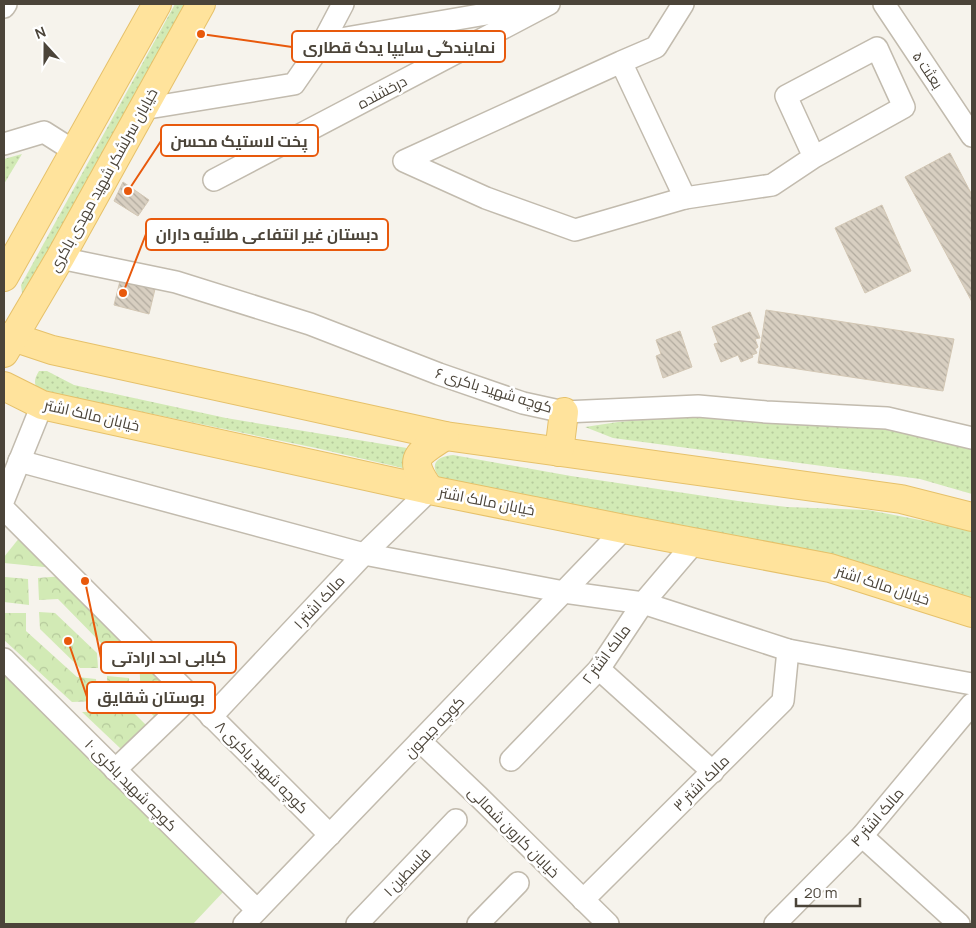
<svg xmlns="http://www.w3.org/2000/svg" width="976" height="928" viewBox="0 0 976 928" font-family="Manrope,Cairo,sans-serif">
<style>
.grass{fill:url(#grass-dots)}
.park{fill:url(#park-crowns)}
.garden{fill:#d2eab5}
.building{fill:url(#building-back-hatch);stroke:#d3c7b4}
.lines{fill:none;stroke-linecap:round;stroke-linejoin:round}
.minor-casing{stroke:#c2bbae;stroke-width:24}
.major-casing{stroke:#e6c16a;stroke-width:30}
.minor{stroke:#fff;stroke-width:21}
.major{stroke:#ffe39c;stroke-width:28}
.labels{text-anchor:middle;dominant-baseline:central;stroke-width:5;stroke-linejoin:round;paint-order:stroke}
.street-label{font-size:15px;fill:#4b4439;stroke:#fff}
.leader{fill:none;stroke:#e8590c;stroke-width:2}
.callout-dot{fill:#e8590c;stroke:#fff;stroke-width:2}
.callout{fill:#fff;stroke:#e8590c;stroke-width:2}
.callout-label{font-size:16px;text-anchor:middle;font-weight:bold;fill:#4b4439}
</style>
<defs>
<pattern id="grass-dots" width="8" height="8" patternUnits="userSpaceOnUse" patternTransform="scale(1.25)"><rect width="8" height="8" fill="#d2eab5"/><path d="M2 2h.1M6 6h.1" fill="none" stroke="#b6ca9c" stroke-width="1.8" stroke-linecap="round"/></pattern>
<pattern id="park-crowns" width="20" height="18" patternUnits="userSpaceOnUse" patternTransform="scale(1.25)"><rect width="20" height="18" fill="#d2eab5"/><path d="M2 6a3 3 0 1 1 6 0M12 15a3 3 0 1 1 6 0" fill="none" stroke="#b6ca9c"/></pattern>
<pattern id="building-back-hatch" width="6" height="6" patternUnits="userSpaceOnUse" patternTransform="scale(1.25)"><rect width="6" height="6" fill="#d8cfc1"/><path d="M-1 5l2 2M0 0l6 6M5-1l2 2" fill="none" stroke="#b1aa9e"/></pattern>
</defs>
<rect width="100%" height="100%" fill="#f6f3ec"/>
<g class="grass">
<path d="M 175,4 L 187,4 L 27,294 L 22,293 L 21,285 Z"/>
<path d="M 22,154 L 4,184 L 4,159 Z"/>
<path d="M 39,371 L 47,371 L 74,385 L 226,418 L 413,449 L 407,469 L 316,448 L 65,396 C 51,394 25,393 39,371 Z"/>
<path d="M 711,414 L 892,427 L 972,448 L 972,494 L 920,479 L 613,438 L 585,427 L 618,422 Z"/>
<path d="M 453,455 L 571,476 L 738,501 L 787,507 L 868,510 L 962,528 L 972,532 L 972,600 L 441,479 C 428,465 437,456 453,455 Z"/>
</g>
<g class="park">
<path d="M 20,537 L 54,568 L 4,563 L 4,557 Z"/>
<path d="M 64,576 L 130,642 L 131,668 L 109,666 L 106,648 L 58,599 L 39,600 L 38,578 Z"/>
<path d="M 5,577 L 28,579 L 29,605 L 4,602 Z"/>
<path d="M 39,612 L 55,613 L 97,653 L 98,668 L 80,668 L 40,629 Z"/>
<path d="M 4,613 L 26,613 L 26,631 L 77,677 L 96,679 L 98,701 L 72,702 L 4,640 Z"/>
<path d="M 139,653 L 178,694 L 156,718 L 141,704 Z"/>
<path d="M 107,676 L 129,678 L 130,702 L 108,700 Z"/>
<path d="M 132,711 L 146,725 L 121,749 L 82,712 Z"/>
</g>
<path class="garden" d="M 4,674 L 225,890 L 193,924 L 4,924 Z"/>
<g class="building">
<path d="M 950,153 L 972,195 L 972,302 L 905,177 Z"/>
<path d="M 123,182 L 149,200 L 138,216 L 114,201 Z"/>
<path d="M 882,205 L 911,271 L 865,293 L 835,228 Z"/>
<path d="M 121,277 L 156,285 L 149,314 L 114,305 Z"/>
<path d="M 766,310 L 954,339 L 943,391 L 758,363 Z"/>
<path d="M 750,312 L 760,338 L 755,339 L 758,347 L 755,349 L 757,353 L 752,355 L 753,357 L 741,362 L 738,355 L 721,362 L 714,344 L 718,343 L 712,327 Z"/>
<path d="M 680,331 L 692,367 L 663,378 L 656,356 L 661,354 L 656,340 Z"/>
</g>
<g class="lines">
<g class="minor-casing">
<g id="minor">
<path d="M 884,4 L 972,136"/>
<path d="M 4,7 L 6,4"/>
<path d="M 323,42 L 532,6"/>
<path d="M 621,62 L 685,198 L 575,230 L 486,198 L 404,161 L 621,62 L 656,47 L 683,4"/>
<path d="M 142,109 L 294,84 L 323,42 L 343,4"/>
<path d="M 4,144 L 44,132 L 74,151"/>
<path d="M 214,180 L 549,4"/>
<path d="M 685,198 L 772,185 L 814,157 L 904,107 L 877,48 L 786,96 L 814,157"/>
<path d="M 60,258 L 176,282 L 310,324 L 439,374 L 523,403 L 564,412 L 698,406 L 766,412 L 887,418 L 972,438"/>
<path d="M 19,461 L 364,554 L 564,592 L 643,603 L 788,650 L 972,684"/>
<path d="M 4,499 L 42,405"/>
<path d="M 4,509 L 330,835"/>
<path d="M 4,659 L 257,910"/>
<path d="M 599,669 L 713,772"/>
<path d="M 211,717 L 364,554 L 430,490"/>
<path d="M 420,741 L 478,796 L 608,924"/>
<path d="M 511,760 L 599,669 L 643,603 L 695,542"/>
<path d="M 115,770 L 192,696"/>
<path d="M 862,836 L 959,924"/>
<path d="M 583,900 L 783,701 L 788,650"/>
<path d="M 244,924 L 624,529"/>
<path d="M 357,924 L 456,820"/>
<path d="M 478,924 L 518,883"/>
<path d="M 775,924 L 862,836 L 972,704"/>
</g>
</g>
<g class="major-casing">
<g id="major">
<path d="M 4,277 L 157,4"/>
<path d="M 4,337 L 13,337 L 52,350 L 445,436 L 901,499 L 972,517"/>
<path d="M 4,353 L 60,258 L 201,4"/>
<path d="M 4,386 L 42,405 L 430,490 L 624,529 L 830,568 L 972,613"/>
<path d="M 559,452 L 564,412"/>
<path d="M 430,490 C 407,458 416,455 445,436"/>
</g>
</g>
<use href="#minor" class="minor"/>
<use href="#major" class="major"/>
</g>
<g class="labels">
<g class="street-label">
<text transform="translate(928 70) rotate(56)">بعثت ۵</text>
<text transform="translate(382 92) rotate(-28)">درخشنده</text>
<text transform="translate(103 180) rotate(-61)">خیابان سرلشکر شهید مهدی باکری</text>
<text transform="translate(494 390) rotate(17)">کوچه شهید باکری ۶</text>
<text transform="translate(92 415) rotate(13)">خیابان مالک اشتر</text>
<text transform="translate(487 501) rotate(11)">خیابان مالک اشتر</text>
<text transform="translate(883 585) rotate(18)">خیابان مالک اشتر</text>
<text transform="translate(319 602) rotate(-47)">مالک اشتر ۱</text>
<text transform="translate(606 654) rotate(-53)">مالک اشتر ۲</text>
<text transform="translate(434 727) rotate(-46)">کوچه جیحون</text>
<text transform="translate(262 767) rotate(45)">کوچه شهید باکری ۸</text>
<text transform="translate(701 783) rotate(-45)">مالک اشتر ۳</text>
<text transform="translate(131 785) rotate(45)">کوچه شهید باکری ۱۰</text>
<text transform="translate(877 817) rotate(-49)">مالک اشتر ۴</text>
<text transform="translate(514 832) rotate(45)">خیابان کارون شمالی</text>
<text transform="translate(407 872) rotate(-46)">فلسطین ۱</text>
</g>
</g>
<path class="leader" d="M201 34L292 47M128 191L161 141M123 293L146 234M85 581L101 658M68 641L87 697"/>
<g class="callout-dot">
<circle cx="201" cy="34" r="5"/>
<circle cx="128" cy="191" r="5"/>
<circle cx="123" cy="293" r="5"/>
<circle cx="85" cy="581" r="5"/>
<circle cx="68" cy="641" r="5"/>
</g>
<g class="callout">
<rect x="292" y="31" width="213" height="31" rx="5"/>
<rect x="161" y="125" width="157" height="31" rx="5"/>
<rect x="146" y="219" width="242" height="31" rx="5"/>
<rect x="101" y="642" width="135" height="31" rx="5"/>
<rect x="87" y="682" width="128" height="31" rx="5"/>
</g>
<g class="callout-label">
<text x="399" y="53">نمایندگی سایپا یدک قطاری</text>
<text x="239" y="147">پخت لاستیک محسن</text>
<text x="267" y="240">دبستان غیر انتفاعی طلائیه داران</text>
<text x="169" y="663">کبابی احد ارادتی</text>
<text x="151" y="703">بوستان شقایق</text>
</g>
<rect width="976" height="928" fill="none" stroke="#4b4439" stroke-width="10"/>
<g transform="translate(45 45) rotate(339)" stroke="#ffffff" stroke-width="4" paint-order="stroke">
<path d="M0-4L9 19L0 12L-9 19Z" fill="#4b4439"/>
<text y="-8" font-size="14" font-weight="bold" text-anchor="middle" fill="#4b4439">N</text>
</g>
<path d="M796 898v8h64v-8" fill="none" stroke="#4b4439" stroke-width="2.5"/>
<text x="804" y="898" font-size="15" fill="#4b4439" stroke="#ffffff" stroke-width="4" paint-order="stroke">20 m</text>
</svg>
